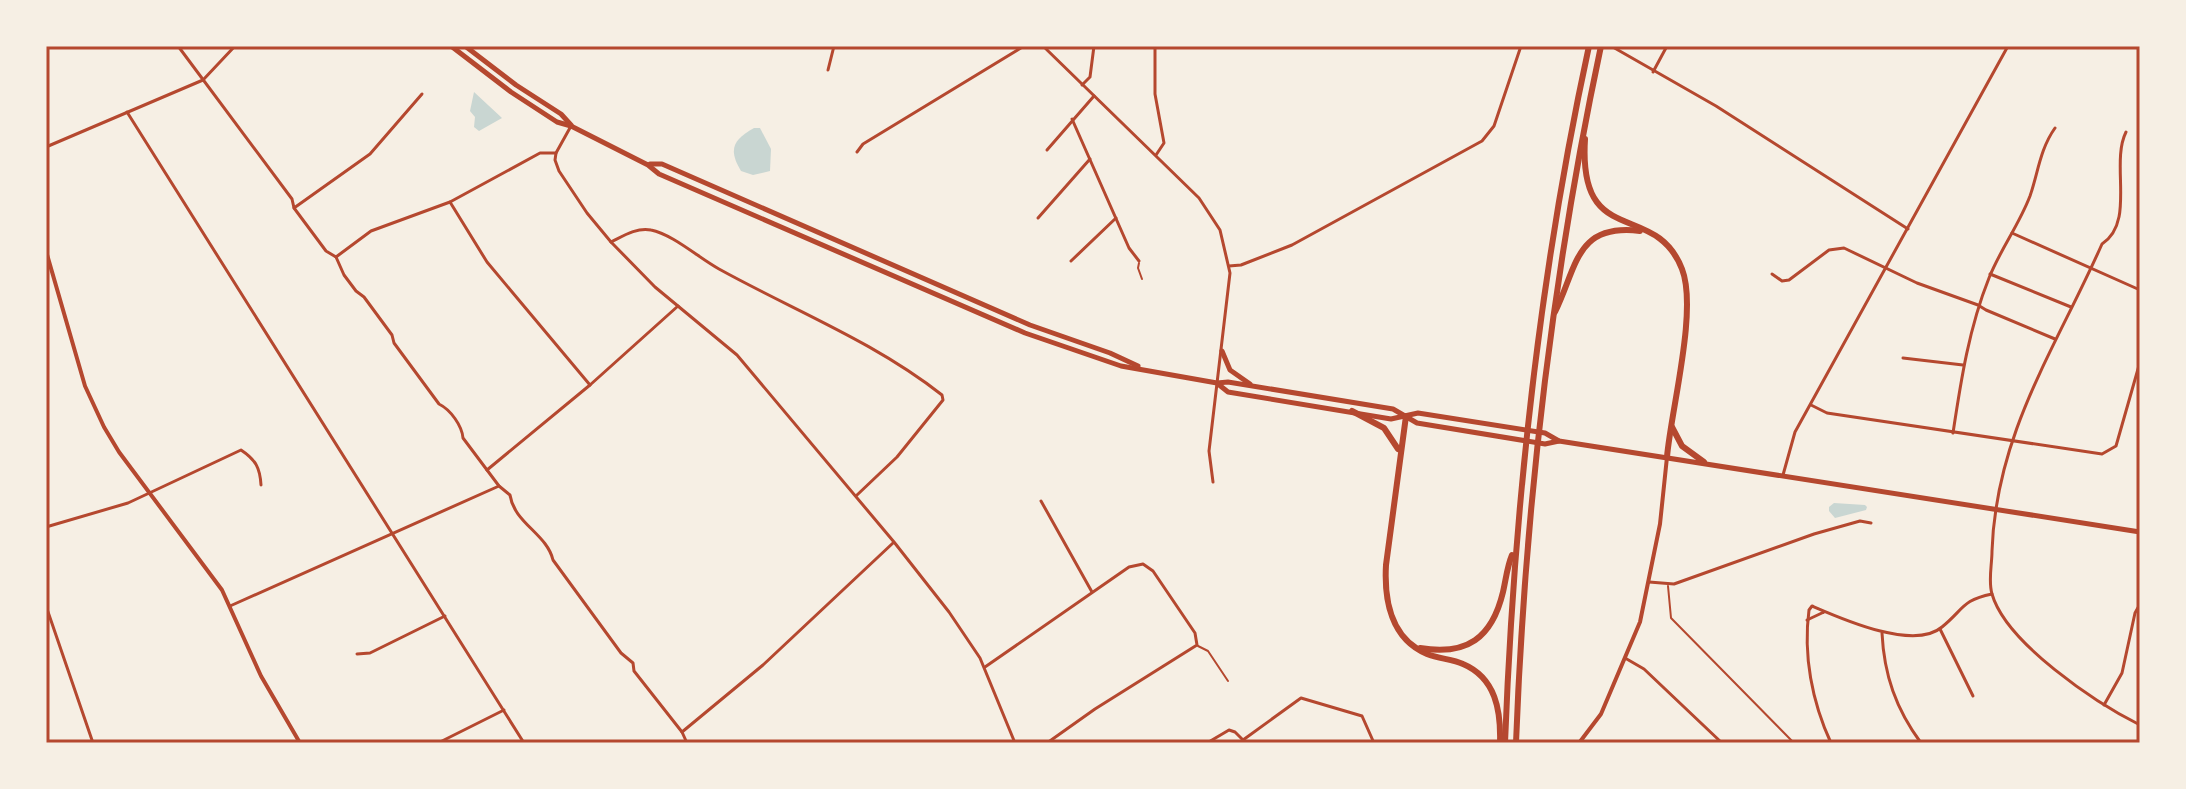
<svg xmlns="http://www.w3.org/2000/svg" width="2186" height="789" viewBox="0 0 2186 789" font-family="Montserrat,sans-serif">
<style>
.water{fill:#c9d6d2}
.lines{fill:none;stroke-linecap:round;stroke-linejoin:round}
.service{stroke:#b5482f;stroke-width:2}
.minor{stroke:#b5482f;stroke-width:3}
.tertiary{stroke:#b5482f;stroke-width:4}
.secondary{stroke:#b5482f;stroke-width:5}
.motorway{stroke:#b5482f;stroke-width:6}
.neatline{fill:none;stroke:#b5482f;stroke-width:3}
</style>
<rect width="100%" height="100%" fill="#f6efe4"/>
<g class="water">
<path d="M 474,92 L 502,118 L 479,131 L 474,127 L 475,117 L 470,111 Z"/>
<path d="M 754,128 L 760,128 L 771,149 L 770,171 L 753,175 L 741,171 C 728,149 733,140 754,128 Z"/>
<path d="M 1834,503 L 1865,505 L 1867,507 L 1866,510 L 1835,518 L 1829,511 L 1829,507 Z"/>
</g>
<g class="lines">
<g class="service">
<path d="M 1139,263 L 1138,268 L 1142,279"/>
<path d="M 1668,586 L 1671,618 L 1794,743"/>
<path d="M 1198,646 L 1208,651 L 1228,681"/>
</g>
<g class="minor">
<path d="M 178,46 L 292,199 L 294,208 L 326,251 L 336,257 L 344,275 L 356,291 L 364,297 L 392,335 L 394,343 L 439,404 C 451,410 462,426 463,438 L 499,486 L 510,495 C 514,523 547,534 553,560 L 621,653 L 633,663 L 634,671 L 682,732 L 687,743"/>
<path d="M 1043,46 L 1199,198 L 1220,230 L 1230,273 L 1209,451 L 1213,482"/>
<path d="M 1155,46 L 1155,94 L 1164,143 L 1156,155"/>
<path d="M 1611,46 L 1716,106 L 1908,229"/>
<path d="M 828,70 L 834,46"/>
<path d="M 1653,72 L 1667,46"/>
<path d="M 1082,85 L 1090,77 L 1094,46"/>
<path d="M 127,112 L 524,743"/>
<path d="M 1072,119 L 1129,248 L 1139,261"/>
<path d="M 571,126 L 556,153 L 555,160 L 559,171 L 587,213 L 611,242 L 655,287 L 737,355 L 894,542 L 949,612 L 980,658 L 1015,743"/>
<path d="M 2126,132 C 2110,164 2136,222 2102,244 C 2056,348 1996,433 1992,551 C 1992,565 1988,581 1992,594 C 2006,643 2096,703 2140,725"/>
<path d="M 46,147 L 203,80 L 235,46"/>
<path d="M 1047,150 L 1094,96"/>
<path d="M 857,152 L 863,144 L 1024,46"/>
<path d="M 450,202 L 487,262 L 590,385"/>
<path d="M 294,208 L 370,154 L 422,94"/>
<path d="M 1038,218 L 1090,159"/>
<path d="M 2012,233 L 2140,290"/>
<path d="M 611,242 C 623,236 637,227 651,230 C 672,234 699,258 719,269 C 793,310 875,342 942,395 L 943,400 L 897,457 L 857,495"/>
<path d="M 336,257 L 371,231 L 450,202 L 540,153 L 556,153"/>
<path d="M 1071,261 L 1116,218"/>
<path d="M 1229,266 L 1241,265 L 1292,245 L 1482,141 L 1494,126 L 1521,46"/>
<path d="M 1772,274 L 1782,281 L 1789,280 L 1829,250 L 1844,248 L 1917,283 L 1978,305 L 1986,310 L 2055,339"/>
<path d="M 1990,274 L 2071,307"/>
<path d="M 1903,358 L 1963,365"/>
<path d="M 1811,405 L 1827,413 L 2102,454 L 2116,446 L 2140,362"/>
<path d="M 1953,433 C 1961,380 1969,328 1989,278 C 2000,250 2019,225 2030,196 C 2038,173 2040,149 2055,128"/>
<path d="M 487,470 L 590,385 L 678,306"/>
<path d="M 1783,475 L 1795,432 L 2008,46"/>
<path d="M 1041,501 L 1092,592"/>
<path d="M 46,527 L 128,503 L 241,450 C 256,460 260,468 261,485"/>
<path d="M 1649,582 L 1674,584 L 1814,534 L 1860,521 L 1871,523"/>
<path d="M 46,606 L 93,743"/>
<path d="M 230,606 L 499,486"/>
<path d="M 1807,620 L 1824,612"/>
<path d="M 1940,629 L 1973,696"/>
<path d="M 1882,633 C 1884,675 1896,709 1921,743"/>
<path d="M 357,654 L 370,653 L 445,616"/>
<path d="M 1625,658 L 1644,669 L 1722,743"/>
<path d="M 985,667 L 1129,567 L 1143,564 L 1153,571 L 1195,633 L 1197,645 L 1095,709 L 1047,743"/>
<path d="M 2104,705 L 2122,673 L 2135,613 L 2140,604"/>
<path d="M 682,732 L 763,665 L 893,543"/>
<path d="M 438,743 L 504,710"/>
<path d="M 1207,743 L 1229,730 L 1235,732 L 1243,740"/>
<path d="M 1244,743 L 1243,740 L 1301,698 L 1362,716 L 1374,743"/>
<path d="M 1831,743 C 1812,702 1803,655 1809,610 L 1812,606 C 1842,619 1914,651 1942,627 C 1964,609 1962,600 1992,594"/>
</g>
<g class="tertiary">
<path d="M 46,251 L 85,386 L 104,427 L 119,452 L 222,590 L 261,676 L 300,743"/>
<path d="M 1579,743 L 1601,714 L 1640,622 L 1660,524 L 1667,457"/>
</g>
<g class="secondary">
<path d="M 451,46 L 511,92 L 557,122 L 571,126 L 648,165 L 659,174 L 1025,333 L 1121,366 L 1217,383 L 1228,382 L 1393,409 L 1417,423 L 1545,444 L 1559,441"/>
<path d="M 465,46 L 516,85 L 561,114 L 571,125"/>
<path d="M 650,164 L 662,164 L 1030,325 L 1110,353 L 1138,366"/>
<path d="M 1222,351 L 1230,370 L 1250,384"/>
<path d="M 1218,384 L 1228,392 L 1391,419 L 1418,413 L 1545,433 L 1559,441 L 2140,532"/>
</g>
<g class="motorway">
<path d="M 1585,139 C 1578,251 1655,199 1682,269 C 1698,310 1671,410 1667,457"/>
<path d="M 1555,312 C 1577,268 1575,223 1640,231"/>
<path d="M 1352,411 L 1384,428 L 1398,449"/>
<path d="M 1406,416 L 1386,565 C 1384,600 1391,639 1427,654 C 1439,659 1452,659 1463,664 C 1496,678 1501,711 1500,743"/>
<path d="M 1672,427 L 1682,446 L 1704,462"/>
<path d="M 1420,648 C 1467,656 1492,638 1503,592 C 1506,579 1507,567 1512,555"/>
<path d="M 1505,743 C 1514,508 1539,276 1589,46"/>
<path d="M 1516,743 C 1525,508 1552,276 1601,46"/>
</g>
</g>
<rect width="2186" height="789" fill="none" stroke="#f6efe4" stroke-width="96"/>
<rect x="48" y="48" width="2090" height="693" class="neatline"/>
</svg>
